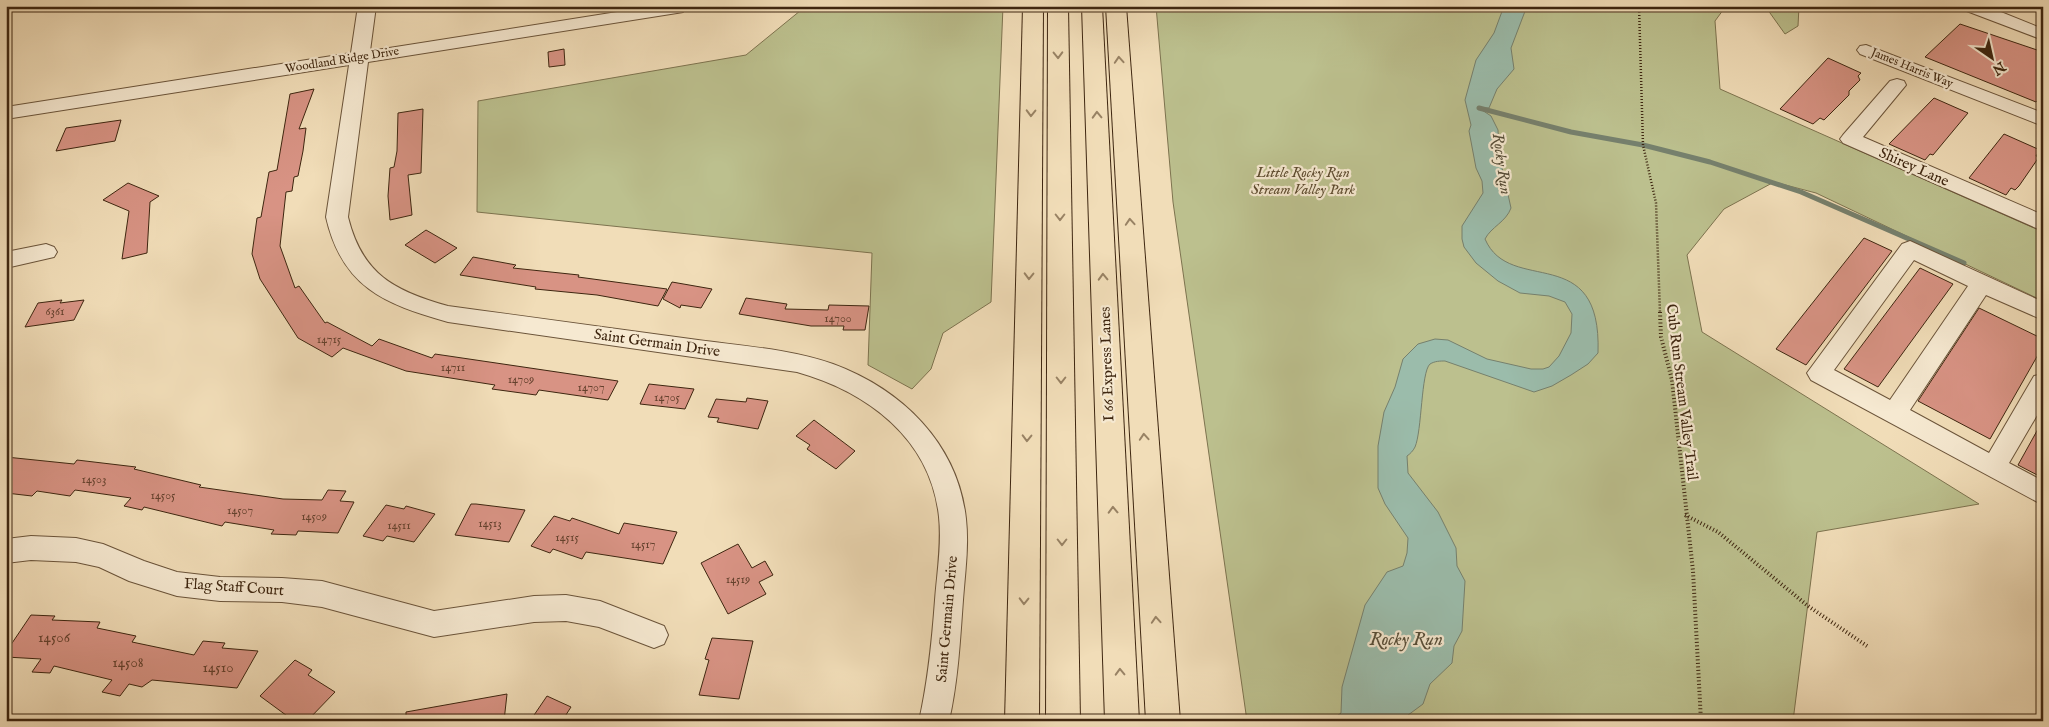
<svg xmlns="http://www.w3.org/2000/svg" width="2049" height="727" viewBox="0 0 2049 727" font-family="'IM FELL English',serif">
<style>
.green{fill:#bcc08e;stroke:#7d734f}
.water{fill:#9bbcab;stroke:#76806d}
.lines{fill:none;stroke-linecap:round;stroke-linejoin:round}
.stream{stroke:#76806d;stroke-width:5}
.building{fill:#d89384;stroke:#3e2610}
.minor-casing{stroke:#6b543a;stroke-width:2}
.highway-casing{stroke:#3e2610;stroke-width:2}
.path-far1{stroke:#3e2610;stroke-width:2.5;stroke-dasharray:1 2;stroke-linecap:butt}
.path{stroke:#3e2610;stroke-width:4;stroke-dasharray:1 2.5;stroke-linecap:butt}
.minor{fill:#f6e9d1;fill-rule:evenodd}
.highway{fill:#f1ddb8;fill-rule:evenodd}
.oneway{stroke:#988264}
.labels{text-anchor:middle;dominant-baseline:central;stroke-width:4.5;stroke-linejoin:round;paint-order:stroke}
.far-street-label{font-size:12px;fill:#3e2610;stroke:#f6e9d1}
.number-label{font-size:12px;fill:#64412d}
.street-label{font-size:15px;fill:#3e2610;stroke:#f6e9d1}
.park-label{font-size:15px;font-style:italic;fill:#5e4c30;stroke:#f6e9d1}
.near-number-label{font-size:15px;fill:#64412d}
.water-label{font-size:16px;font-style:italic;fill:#554c37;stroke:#f6e9d1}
.near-water-label{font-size:19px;font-style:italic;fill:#554c37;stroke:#f6e9d1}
</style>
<rect width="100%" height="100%" fill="#f1ddb8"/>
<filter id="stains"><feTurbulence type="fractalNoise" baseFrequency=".004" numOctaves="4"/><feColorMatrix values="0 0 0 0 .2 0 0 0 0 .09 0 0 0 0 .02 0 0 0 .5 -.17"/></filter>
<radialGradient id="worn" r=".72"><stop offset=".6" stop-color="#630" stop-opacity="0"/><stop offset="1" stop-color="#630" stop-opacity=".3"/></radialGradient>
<g class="green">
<path d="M 806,6 L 1003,6 L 991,302 L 943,333 L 931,369 L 912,389 L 868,365 L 872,253 L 477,212 L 478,101 L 746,55 Z"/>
<path d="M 1156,6 L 1726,6 L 1715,21 L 1720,89 L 2043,232 L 2043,301 L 1816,193 L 1774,182 L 1724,209 L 1687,255 L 1702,332 L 1979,504 L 1817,532 L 1793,721 L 1247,721 L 1173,202 Z"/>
<path d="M 1765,6 L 1799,6 L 1798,26 L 1785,34 Z"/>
</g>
<path class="water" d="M 1504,6 L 1527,6 L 1511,48 L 1514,69 L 1497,89 L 1489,108 L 1479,108 L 1491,116 L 1498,130 L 1499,154 L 1511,208 C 1506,222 1491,227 1485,239 C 1510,297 1602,239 1598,353 L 1588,364 L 1571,375 L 1552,386 L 1534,392 L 1445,361 C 1440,361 1435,361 1430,364 C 1421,372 1422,431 1415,447 C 1413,451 1410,454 1407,456 L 1408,473 L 1438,512 L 1456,548 L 1457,566 L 1465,581 L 1462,631 L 1454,646 L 1452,663 L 1430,684 L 1423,704 L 1400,721 L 1330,721 L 1341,713 L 1342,687 L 1365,605 L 1387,572 L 1403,566 L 1407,553 L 1408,538 L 1385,504 L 1378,488 L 1378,446 L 1384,412 L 1395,387 L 1403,359 L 1418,344 L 1435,339 L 1448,340 L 1487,359 L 1531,369 L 1543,369 L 1549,367 L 1559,356 L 1571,333 L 1572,314 L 1565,302 L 1549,296 L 1520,293 L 1498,281 L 1476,263 L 1464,247 L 1462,239 L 1462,226 L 1483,193 L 1482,181 L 1476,168 L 1469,131 L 1471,125 L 1465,100 L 1476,60 L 1494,33 Z"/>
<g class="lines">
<path class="stream" d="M 1479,108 L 1571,132 L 1643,145 L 1710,162 L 1801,192 L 1964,263"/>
</g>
<g class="building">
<path d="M 1960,24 L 2043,52 L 2043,95 L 2036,102 L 1925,57 Z"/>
<path d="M 564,49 L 565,65 L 549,67 L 548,52 Z"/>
<path d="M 1828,58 L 1861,73 L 1858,76 L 1860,80 L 1849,91 L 1849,95 L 1824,120 L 1820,118 L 1813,124 L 1780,109 Z"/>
<path d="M 314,89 L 299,129 L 306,128 L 303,151 L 298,176 L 294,177 L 292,191 L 286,192 L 280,246 L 295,288 L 299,286 L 325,323 L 327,322 L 372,346 L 379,339 L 432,358 L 435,354 L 618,381 L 608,400 L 539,390 L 536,395 L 492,389 L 495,385 L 406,371 L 343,348 L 332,357 L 298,338 L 260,279 L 252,254 L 257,218 L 261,217 L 269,172 L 277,170 L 290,94 Z"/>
<path d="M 1934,98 L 1968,113 L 1933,155 L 1930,154 L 1925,160 L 1889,144 Z"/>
<path d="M 423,109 L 421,173 L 408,175 L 412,215 L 390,220 L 388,196 L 390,168 L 394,167 L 397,151 L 398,113 Z"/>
<path d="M 121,120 L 115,141 L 56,151 L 66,128 Z"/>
<path d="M 2004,134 L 2040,150 L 2036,156 L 2039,157 L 2019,186 L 2015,190 L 2011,188 L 2006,195 L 1969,178 Z"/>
<path d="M 128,183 L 159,196 L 150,202 L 147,253 L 122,259 L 129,211 L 103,200 Z"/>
<path d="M 426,230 L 457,248 L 435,263 L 405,245 Z"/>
<path d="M 1864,238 L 1892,251 L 1806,365 L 1776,349 Z"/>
<path d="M 473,257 L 516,265 L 513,268 L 579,275 L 578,277 L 667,289 L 658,306 L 597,295 L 535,289 L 536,287 L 460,275 Z"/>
<path d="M 1920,268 L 1953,284 L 1878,387 L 1844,369 Z"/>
<path d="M 672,282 L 712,289 L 701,308 L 681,305 L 680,308 L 663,299 Z"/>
<path d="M 746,298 L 787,304 L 785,309 L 828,310 L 829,305 L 869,306 L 865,330 L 843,330 L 844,326 L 811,326 L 739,314 Z"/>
<path d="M 62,300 L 60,303 L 84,300 L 74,320 L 25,327 L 38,303 Z"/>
<path d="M 1979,308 L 2043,339 L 2043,346 L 1990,439 L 1918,401 Z"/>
<path d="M 649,384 L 694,389 L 685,409 L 640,404 Z"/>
<path d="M 747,398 L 768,401 L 758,429 L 717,422 L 719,418 L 708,417 L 716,399 L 746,402 Z"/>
<path d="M 814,420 L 855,451 L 836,469 L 807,449 L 810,445 L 796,436 Z"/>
<path d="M 2043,420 L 2043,478 L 2018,465 Z"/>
<path d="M 6,457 L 74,464 L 77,460 L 136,467 L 134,469 L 201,485 L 199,487 L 283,499 L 322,500 L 328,490 L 346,491 L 340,501 L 354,502 L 338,533 L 298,531 L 296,535 L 271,534 L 274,530 L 225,522 L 222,526 L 144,507 L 142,510 L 124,506 L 131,498 L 75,490 L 70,496 L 37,491 L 32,496 L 6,493 Z"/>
<path d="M 471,504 L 476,504 L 525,510 L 509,542 L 455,535 Z"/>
<path d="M 386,505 L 404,509 L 406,506 L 435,514 L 414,542 L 387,536 L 383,541 L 363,536 Z"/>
<path d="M 554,516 L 570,521 L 572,518 L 619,534 L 624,523 L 677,532 L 663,564 L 586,552 L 582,559 L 553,549 L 550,553 L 531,546 Z"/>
<path d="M 738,544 L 752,568 L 765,561 L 773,575 L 759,582 L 766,594 L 728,614 L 701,563 Z"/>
<path d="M 31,615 L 55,616 L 52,620 L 100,622 L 97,628 L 136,636 L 132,642 L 194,655 L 203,641 L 225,643 L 222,648 L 258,651 L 237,688 L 152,680 L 142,687 L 129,684 L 120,696 L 102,692 L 112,680 L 54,666 L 50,673 L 32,672 L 41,659 L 6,657 L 6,652 Z"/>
<path d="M 712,638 L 753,641 L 739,699 L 699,695 L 709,660 L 705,659 Z"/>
<path d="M 295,660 L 312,670 L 308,675 L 335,692 L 307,721 L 294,721 L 260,696 Z"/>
<path d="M 507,694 L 504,721 L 406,721 L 406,712 Z"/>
<path d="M 547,696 L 571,707 L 562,721 L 530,721 Z"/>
</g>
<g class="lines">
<g class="minor-casing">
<g id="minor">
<path d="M 358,6 L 376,6 L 370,51 L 655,6 L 684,6 L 683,12 L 677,13 L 368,62 L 348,217 C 362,274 394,291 448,306 C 531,317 614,329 698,340 C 742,346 790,349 833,364 C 901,389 958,443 966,519 C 969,546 965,573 963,600 C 960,641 958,681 949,721 L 919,721 C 928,681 932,641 935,600 C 937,573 942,544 939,517 C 931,439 868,392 797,372 L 448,322 C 384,304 342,287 326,217 L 349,65 L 6,119 L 6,107 L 351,53 Z"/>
<path d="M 1962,6 L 1986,6 L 2043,29 L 2043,40 L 1964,10 Z"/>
<path d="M 1866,45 L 2043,113 L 2043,126 L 1860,54 L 1857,50 L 1860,46 Z"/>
<path d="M 1897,79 L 1904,81 L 1906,85 L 1863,137 L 2043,215 L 2043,231 L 1843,143 L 1840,139 L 1843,135 L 1890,81 Z"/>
<path d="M 1910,241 L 2043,302 L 2043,320 L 1986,295 L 1910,410 L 1989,453 L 2034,376 L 2043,374 L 2043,405 L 2009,463 L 2043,481 L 2043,505 L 1811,380 L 1807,373 L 1902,244 ZM 1914,260 L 1968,286 L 1890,400 L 1834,370 Z"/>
<path d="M 46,244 L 54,247 L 57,252 L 54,257 L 6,268 L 6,252 Z"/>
<path d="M 31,536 L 76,538 L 103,544 L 144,561 L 177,572 L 220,577 L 282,578 L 322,581 L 434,611 L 534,596 L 566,595 L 600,601 L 664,626 L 668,635 L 664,644 L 654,648 L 599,627 L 566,621 L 534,622 L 434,637 L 322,607 L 282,602 L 220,601 L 177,596 L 129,581 L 99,567 L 76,562 L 31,560 L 6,563 L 6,539 Z"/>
</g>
</g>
<g class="highway-casing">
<g id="highway">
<path d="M 1023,6 L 1043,6 L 1039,721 L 1005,721 Z"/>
<path d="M 1048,6 L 1068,6 L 1080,721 L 1046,721 Z"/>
<path d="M 1082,6 L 1102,6 L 1139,721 L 1105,721 Z"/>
<path d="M 1106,6 L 1126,6 L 1180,721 L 1146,721 Z"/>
</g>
</g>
<path class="path-far1" d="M 1639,6 L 1643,145 L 1656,203 L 1660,313"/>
<g class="path">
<path d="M 1660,312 L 1661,337 L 1672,380 L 1693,571 L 1701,721"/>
<path d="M 1685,515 L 1718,532 L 1808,606 L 1867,646"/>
</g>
<use href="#minor" class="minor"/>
<use href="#highway" class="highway"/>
</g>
<defs><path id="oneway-chevron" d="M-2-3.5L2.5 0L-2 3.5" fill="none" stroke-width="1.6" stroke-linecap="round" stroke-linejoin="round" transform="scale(1.25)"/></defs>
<g class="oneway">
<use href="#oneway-chevron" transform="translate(1058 55) rotate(89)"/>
<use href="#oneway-chevron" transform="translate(1119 60) rotate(-94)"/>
<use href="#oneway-chevron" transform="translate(1031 113) rotate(91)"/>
<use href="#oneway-chevron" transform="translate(1097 115) rotate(-92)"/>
<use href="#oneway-chevron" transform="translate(1060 217) rotate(90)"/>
<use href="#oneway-chevron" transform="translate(1130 222) rotate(-94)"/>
<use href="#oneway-chevron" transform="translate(1029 276) rotate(91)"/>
<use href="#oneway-chevron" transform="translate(1103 277) rotate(-92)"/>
<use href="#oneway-chevron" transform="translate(1061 380) rotate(90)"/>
<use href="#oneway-chevron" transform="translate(1144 437) rotate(-94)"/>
<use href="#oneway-chevron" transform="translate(1027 438) rotate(91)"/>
<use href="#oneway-chevron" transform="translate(1113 510) rotate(-92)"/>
<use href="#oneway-chevron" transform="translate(1062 542) rotate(90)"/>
<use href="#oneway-chevron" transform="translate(1024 601) rotate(91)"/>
<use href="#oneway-chevron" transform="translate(1156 620) rotate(-94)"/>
<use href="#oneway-chevron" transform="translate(1120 672) rotate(-92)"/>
</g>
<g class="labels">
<g class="far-street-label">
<text transform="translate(342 60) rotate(-9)">Woodland Ridge Drive</text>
<text transform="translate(1912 68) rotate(22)">James Harris Way</text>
</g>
<g class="number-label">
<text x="55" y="311">6361</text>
<text x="838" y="318">14700</text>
<text x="329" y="339">14715</text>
<text x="453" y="367">14711</text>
<text x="521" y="379">14709</text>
<text x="591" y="387">14707</text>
<text x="667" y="397">14705</text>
<text x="94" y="479">14503</text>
<text x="163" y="495">14505</text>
<text x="240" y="510">14507</text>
<text x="314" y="516">14509</text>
<text x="490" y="523">14513</text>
<text x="399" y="525">14511</text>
<text x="567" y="537">14515</text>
<text x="643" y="544">14517</text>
<text x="738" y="579">14519</text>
</g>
<g class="street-label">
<text transform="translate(1914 167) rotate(24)">Shirey Lane</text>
<text transform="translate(657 343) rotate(8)">Saint Germain Drive</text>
<text transform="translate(1107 364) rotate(-92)">I 66 Express Lanes</text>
<text transform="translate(1682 392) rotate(83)">Cub Run Stream Valley Trail</text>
<text transform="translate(234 587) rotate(4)">Flag Staff Court</text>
<text transform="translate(947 619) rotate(-85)">Saint Germain Drive</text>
</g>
<g class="park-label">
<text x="1303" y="172">Little Rocky Run<tspan x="1303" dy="17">Stream Valley Park</tspan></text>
</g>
<g class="near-number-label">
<text x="54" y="637">14506</text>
<text x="128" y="662">14508</text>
<text x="218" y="667">14510</text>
</g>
<g class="water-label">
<text transform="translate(1501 164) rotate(82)">Rocky Run</text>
</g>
<g class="near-water-label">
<text x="1406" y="640">Rocky Run</text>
</g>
</g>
<rect width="2049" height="727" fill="none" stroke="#f1ddb8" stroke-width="25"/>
<rect x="8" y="8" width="2034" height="712" fill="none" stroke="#3e2610" stroke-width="2.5"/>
<rect x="12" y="12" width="2024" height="702" fill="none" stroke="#3e2610"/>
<g transform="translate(1992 58) rotate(146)" stroke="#f6e9d1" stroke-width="4" paint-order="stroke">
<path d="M0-4L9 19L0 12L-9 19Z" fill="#3e2610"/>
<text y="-8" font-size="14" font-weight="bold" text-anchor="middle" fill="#3e2610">N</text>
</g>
<rect width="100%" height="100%" filter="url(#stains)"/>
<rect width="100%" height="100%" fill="url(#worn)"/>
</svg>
